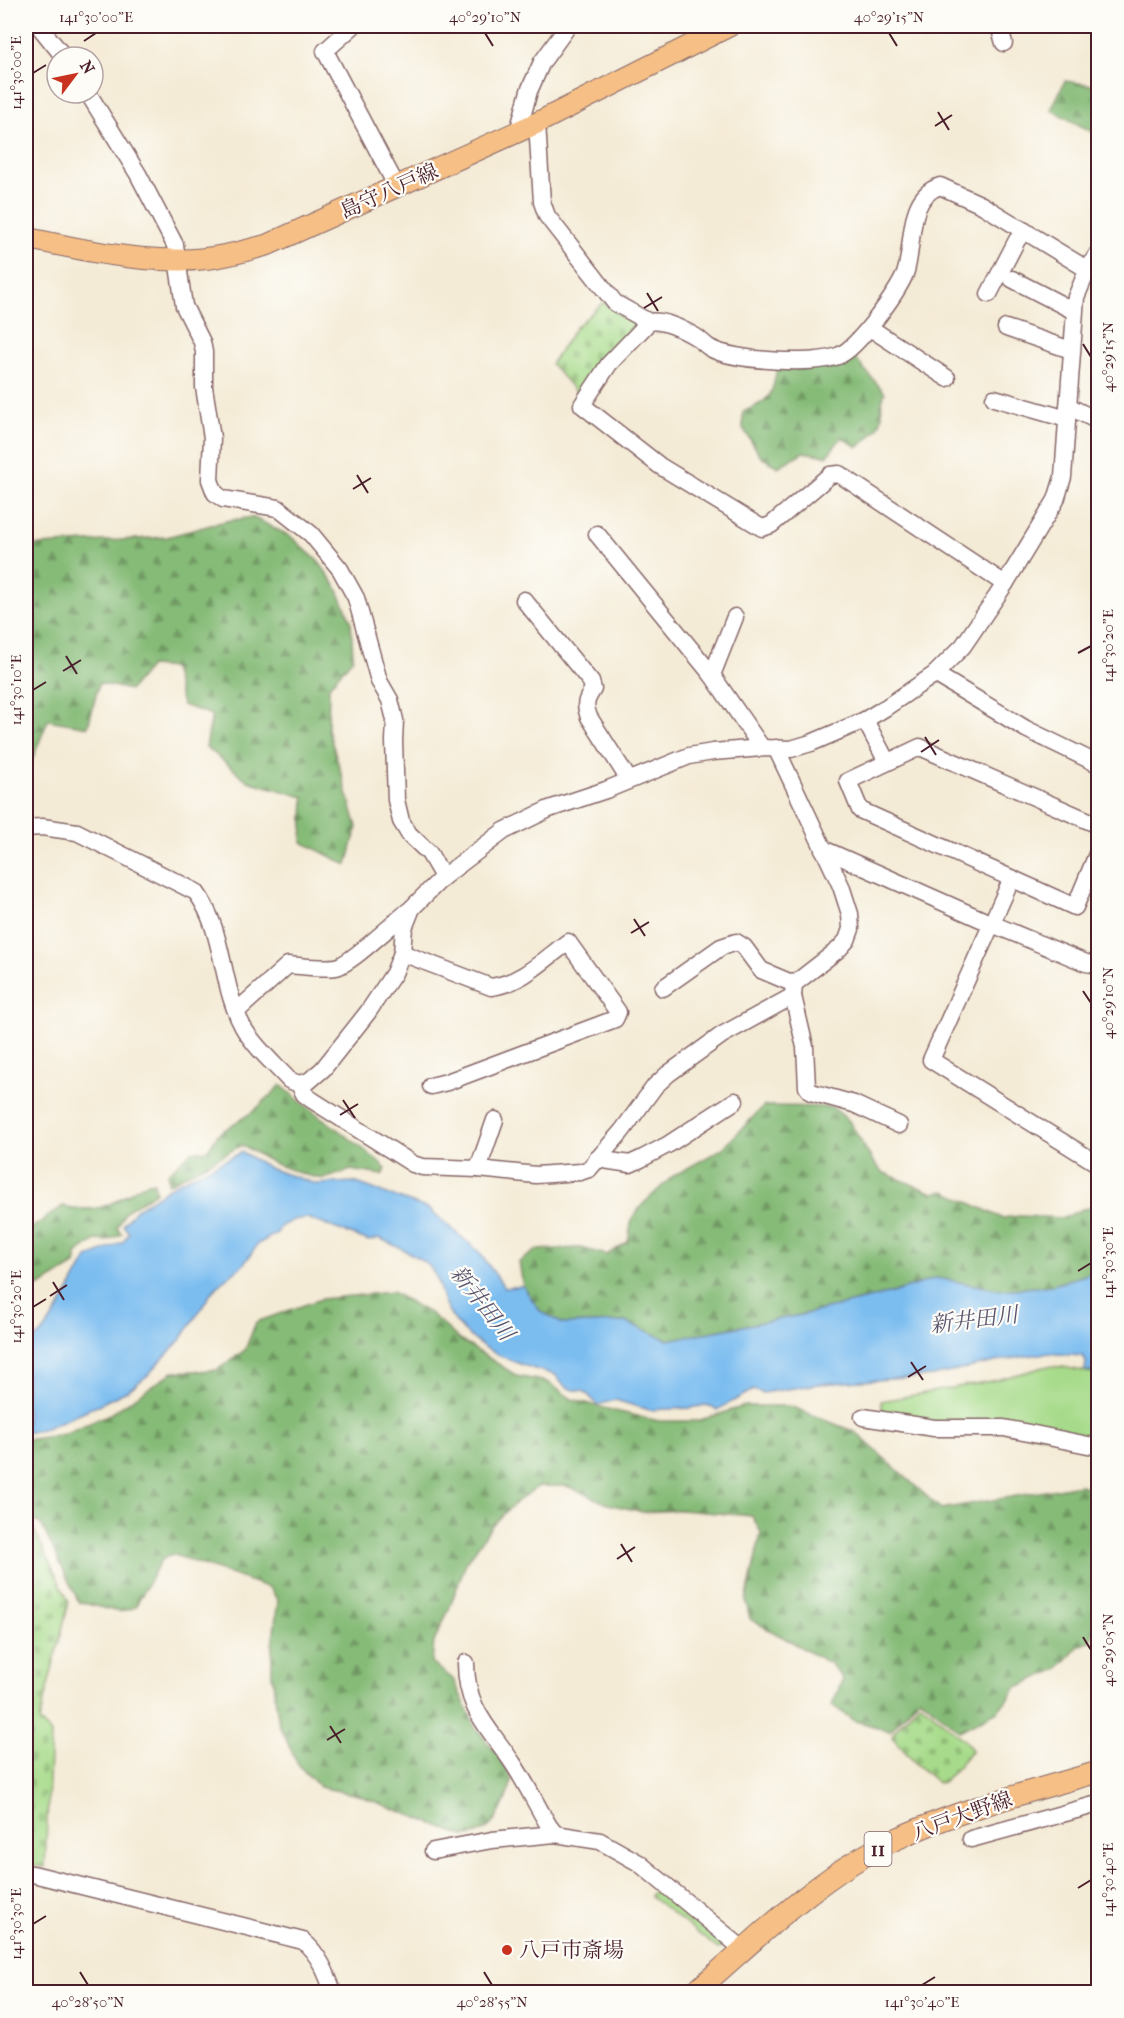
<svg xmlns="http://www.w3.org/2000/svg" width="1124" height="2018" viewBox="0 0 1124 2018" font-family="'IM FELL French Canon','Noto Serif JP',serif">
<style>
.green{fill:#a7db8b;stroke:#787d5b;stroke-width:1.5}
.forest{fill:url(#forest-firs);stroke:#686d51;stroke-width:1.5}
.cemetery{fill:url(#cemetery-stones);stroke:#787d5b;stroke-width:1.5}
.water{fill:#7bbdf0;stroke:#626e8e;stroke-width:1.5}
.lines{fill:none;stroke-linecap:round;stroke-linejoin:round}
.minor-casing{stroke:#866667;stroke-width:19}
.major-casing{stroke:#866667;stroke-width:23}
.minor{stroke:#fff;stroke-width:16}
.major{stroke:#f5bf86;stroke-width:21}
.ticks{fill:none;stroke:#4a1f2b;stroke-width:2}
.poi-dot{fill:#c8321e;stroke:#fdfcf7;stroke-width:2}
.labels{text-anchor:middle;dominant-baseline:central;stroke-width:4.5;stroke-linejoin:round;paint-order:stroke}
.shield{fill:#fdfcf7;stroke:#806168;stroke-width:1.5}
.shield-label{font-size:20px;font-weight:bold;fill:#4a1f2b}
.street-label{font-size:21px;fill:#4a1f2b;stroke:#fdfcf7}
.poi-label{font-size:21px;fill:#4a1f2b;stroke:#fdfcf7;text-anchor:start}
.water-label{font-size:22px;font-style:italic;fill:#5b5670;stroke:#fdfcf7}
.neatline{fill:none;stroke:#4a1f2b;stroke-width:2}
.ticks-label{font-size:15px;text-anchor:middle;fill:#4a1f2b}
</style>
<defs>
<pattern id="forest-firs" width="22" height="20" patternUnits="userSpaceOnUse" patternTransform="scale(1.5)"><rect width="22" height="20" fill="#85bb77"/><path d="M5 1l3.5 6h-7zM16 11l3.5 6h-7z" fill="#6f9762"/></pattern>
<pattern id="cemetery-stones" width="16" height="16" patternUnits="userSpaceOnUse" patternTransform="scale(1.5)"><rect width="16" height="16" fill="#a7db8b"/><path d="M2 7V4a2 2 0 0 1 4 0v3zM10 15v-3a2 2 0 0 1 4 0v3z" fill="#91bc78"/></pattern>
</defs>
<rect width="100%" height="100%" fill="#fdfcf7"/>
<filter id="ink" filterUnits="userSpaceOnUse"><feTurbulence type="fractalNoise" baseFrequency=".0167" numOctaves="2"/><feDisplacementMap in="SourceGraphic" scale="12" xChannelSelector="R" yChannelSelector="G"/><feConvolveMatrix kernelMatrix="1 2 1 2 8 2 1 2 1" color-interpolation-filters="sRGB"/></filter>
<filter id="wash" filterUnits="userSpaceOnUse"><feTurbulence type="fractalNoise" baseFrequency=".008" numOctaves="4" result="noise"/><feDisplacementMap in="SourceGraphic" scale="24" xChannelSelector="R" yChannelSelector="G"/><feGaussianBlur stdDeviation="1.35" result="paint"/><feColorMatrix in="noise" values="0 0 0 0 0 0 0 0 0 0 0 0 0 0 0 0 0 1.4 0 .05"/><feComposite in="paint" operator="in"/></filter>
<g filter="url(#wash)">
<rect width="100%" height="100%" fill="#f4ebd6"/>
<g class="green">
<path d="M 1048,1366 L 1063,1367 L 1098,1374 L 1098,1442 L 952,1424 L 884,1418 L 881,1401 L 996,1380 Z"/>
<path d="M 657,1888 L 723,1942 L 724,1947 L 718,1949 L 650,1896 Z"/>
</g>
<g class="forest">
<path d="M 1065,81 L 1098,86 L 1098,135 L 1051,110 Z"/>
<path d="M 854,357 L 885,393 C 881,401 881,404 882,412 C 883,428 869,438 858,447 L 842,437 L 827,456 L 803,452 L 778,467 L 761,457 L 743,428 L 743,412 C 770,401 773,396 777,367 L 809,368 L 839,364 Z"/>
<path d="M 252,517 L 290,536 L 319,562 L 337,588 L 351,621 L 353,658 L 329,686 L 328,729 L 357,827 L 347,865 L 302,842 L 304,797 L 248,781 L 206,747 L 212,715 L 182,705 L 173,668 L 150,666 L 130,690 L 99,683 L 88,727 L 48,720 L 29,768 L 26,769 L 26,546 L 167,537 L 226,521 Z"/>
<path d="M 281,1085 C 314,1116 354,1137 386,1169 L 382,1175 L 351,1170 L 324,1179 L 305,1175 L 273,1163 L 242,1145 L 168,1184 L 168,1173 L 191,1152 L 208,1150 L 218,1134 L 254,1111 Z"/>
<path d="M 764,1106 L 832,1107 L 849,1121 L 872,1160 L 882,1172 L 933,1193 L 945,1191 L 1002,1218 L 1020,1216 L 1064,1218 L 1082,1209 L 1098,1207 L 1098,1271 L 1050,1286 L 1001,1290 L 937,1278 L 892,1293 L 801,1315 L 668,1340 L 625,1322 L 563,1324 L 540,1311 L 523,1286 L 519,1262 L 537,1250 L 581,1248 L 607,1255 L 628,1242 L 632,1218 L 643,1204 L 673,1176 L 722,1149 Z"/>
<path d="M 154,1182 L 156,1192 L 126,1211 L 117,1228 L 122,1234 L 106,1241 L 96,1240 L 76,1254 L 76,1264 L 42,1285 L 26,1291 L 26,1232 L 63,1206 C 91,1212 103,1210 128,1194 C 136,1188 143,1183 154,1182 Z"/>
<path d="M 392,1292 L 431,1314 L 460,1340 L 517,1376 L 547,1382 L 572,1399 L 615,1411 L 659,1421 L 697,1421 L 745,1406 L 790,1406 L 855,1432 L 941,1509 L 1080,1485 L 1098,1491 L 1098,1612 L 1091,1641 L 1079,1646 L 1058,1669 L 1017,1687 L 998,1711 L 959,1731 L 920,1697 L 890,1731 L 853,1720 L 832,1705 L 843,1679 L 831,1664 L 750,1619 L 746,1601 L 761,1533 L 752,1516 L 682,1510 L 644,1512 L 608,1504 L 567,1486 L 539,1486 L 516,1502 L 493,1524 L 466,1563 L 449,1609 L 434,1642 L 432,1663 L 453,1679 L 476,1728 L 500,1758 L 512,1781 C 504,1807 494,1836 464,1836 L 358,1795 L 320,1787 L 298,1765 L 279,1724 L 272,1675 L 272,1646 L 278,1601 L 270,1588 L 172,1554 L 161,1560 L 135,1607 L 119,1612 L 79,1602 L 41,1524 L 28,1518 L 26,1520 L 26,1440 L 64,1434 L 112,1413 L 173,1372 L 217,1370 L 245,1350 L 256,1322 L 321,1299 Z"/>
</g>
<g class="cemetery">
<path d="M 604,302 L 640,325 L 584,394 L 578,394 L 551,364 L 576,327 Z"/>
<path d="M 33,1528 L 69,1602 L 39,1721 L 51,1733 L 45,1867 L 26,1865 L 26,1532 Z"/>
<path d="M 920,1702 L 966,1742 L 972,1750 L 944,1782 L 938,1783 L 917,1765 L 892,1737 L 894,1731 Z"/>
</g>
<path class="water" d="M 242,1152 L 271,1169 L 317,1184 L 354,1182 L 429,1209 L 479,1252 L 505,1288 L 523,1286 L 540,1311 L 563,1324 L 625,1322 L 668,1340 L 801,1315 L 892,1293 L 937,1278 L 1001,1290 L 1050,1286 L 1098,1271 L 1098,1358 L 1094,1358 L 1092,1372 L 1085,1371 L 1086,1361 L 1083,1356 L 1045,1353 L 999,1361 L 933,1376 L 819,1384 L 762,1393 L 753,1390 L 717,1410 L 706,1405 L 691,1408 L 649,1410 L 615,1400 L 598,1405 L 584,1391 C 570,1390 563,1388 556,1375 C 513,1364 463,1346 444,1302 C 439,1289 438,1274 427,1264 C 419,1256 391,1244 379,1238 L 369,1241 L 307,1218 L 293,1220 L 281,1226 L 277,1233 L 258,1244 L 244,1264 L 224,1280 L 212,1292 L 182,1338 L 147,1376 L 127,1391 L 98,1405 L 46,1428 L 26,1433 L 26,1348 L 46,1328 L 60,1307 L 87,1258 L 123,1242 L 129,1233 L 123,1225 L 135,1210 L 175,1184 Z"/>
</g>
<g filter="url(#ink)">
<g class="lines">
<g class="minor-casing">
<g id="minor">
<path d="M 39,26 L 64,57"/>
<path d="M 353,26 L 325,51 L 397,187"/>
<path d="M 999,26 L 1004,43"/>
<path d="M 88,93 L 138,174 L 175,245 L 184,306 L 202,342 L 204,352 L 204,387 L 212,438 L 210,480 L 215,493 L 223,499 L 278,508 L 311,534 L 340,569 L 356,598 L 379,681 L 390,700 L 395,720 L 394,741 L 396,800 L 401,821 L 409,834 L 429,853 L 443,877"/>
<path d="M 537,123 L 542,202 L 547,216 L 615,303 L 649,322 C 663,319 684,330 696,337 C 701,340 705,345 710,348 C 732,361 817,366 840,355 C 858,347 897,293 905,274 C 915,246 905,198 940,186 L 982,205 L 1098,276"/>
<path d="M 518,132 L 529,91 L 542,62 L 568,26"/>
<path d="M 1012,279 L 1074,311"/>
<path d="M 989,294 L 1017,240 L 1025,231"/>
<path d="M 649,322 L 609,364 L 582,405 L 660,466 L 762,528 L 771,525 L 830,475 L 839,474 L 1005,584"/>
<path d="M 870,328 L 947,378"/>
<path d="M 1006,328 L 1071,350"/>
<path d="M 994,398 L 1067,419"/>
<path d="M 1068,406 L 1098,421"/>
<path d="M 597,534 L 712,675 L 762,748"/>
<path d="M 524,600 L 591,682 L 593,689 C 586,700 584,704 589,717 L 629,780"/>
<path d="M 935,674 L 1026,729 L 1098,764"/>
<path d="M 712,675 L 735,617"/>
<path d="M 865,720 L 887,762"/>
<path d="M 776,748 L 841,886 L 850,914 L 851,929 L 847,940 L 839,949 L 794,984 L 793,996 L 805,1047 L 807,1087 L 811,1092 L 854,1104 L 899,1125"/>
<path d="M 1098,825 L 920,747 L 848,781 L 860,810 L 1075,907 L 1098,852"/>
<path d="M 26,828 L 42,827 L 77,832 L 196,892 C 225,931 220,985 243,1027 C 253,1045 275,1065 289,1080 L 299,1084 L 309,1081 L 323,1069 L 368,1012 L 394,973 L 402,953 L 404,928 L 412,908 L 443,877 L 504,831 L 549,809 L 606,790 L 689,756 L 713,752 L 762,748 L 791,749 L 811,743 L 865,720 L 885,708 L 935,674 L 963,646 L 1005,584 L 1056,500 L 1063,477 L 1076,297 L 1088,269 L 1098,253"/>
<path d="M 823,849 L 992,924 L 1086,963 L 1098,965"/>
<path d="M 1012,878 L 931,1060 L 1098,1164"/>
<path d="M 402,953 L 491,987 C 520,984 545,959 568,942 L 618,1012 L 615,1019 L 447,1082 L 431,1086"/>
<path d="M 663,988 L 721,947 L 736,942 L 744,947 L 761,970 L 794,984"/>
<path d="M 237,1011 L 288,965 C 303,966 321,969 336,967 C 351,964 395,921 411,909"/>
<path d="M 299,1084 L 304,1094 L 312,1100 L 413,1164 L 422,1167 L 478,1169 L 536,1175 L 580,1172 L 589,1169 L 622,1131 L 655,1086 L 668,1074 L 722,1035 L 793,996"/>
<path d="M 597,1159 L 630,1164 L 641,1159 L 669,1144 L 735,1101"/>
<path d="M 478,1169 L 495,1120"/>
<path d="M 863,1417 L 934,1428 L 1004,1428 L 1098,1447"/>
<path d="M 466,1663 C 466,1711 490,1728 514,1765 C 527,1785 537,1806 549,1826 L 555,1834"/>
<path d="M 971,1839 L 1098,1804"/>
<path d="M 433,1851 L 492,1840 L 555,1834 L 600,1841 L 639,1863 L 744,1950"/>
<path d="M 26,1874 L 33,1874 L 303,1941 C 319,1954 327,1974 333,1992"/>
</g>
</g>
<g class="major-casing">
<g id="major">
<path d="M 26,238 C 74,248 126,260 176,260 C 208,261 238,253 267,245 L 537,123 L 729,26"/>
<path d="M 695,1992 C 757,1939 816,1878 890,1842 C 956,1810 1029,1792 1098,1772"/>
</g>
</g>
<use href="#minor" class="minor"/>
<use href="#major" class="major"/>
</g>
</g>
<path class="ticks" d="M 485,33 L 493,46M 889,33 L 897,46M 84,41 L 96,33M 33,73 L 46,65M 938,112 L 949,130M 935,126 L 952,115M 647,293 L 658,311M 644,308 L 662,297M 1083,344 L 1091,357M 357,475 L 368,493M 353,489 L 371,478M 1078,653 L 1091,646M 66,656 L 77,674M 63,671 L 81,660M 33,690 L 46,682M 925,737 L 936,755M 921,752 L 939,740M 634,919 L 645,936M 631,933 L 649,922M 1083,991 L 1091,1003M 343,1100 L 355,1118M 340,1115 L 358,1104M 1078,1271 L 1091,1263M 53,1282 L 64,1300M 50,1296 L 67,1285M 33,1307 L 46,1299M 911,1362 L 923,1380M 908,1377 L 926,1366M 621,1544 L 632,1562M 617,1559 L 635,1547M 1083,1637 L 1091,1650M 330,1726 L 341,1743M 327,1740 L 345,1729M 1078,1888 L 1091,1880M 33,1924 L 46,1916M 80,1972 L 88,1985M 484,1972 L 492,1985M 922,1985 L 935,1977"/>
<circle class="poi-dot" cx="507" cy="1950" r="6"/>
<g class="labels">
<rect class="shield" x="864.5" y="1832" width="27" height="34" rx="4.5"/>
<g class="shield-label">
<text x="878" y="1849">11</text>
</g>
<g class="street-label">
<text transform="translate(389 191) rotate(-24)">島守八戸線</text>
<text transform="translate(962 1816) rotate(-20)">八戸大野線</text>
</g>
<g class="poi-label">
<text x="519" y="1950">八戸市斎場</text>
</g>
<g class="water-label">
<text transform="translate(482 1303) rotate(52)">新井田川</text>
<text transform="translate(974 1320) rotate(-7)">新井田川</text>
</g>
</g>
<rect width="1124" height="2018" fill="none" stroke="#fdfcf7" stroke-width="66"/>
<g transform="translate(75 75) rotate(58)"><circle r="28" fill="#fdfcf7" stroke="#b5a4a5" stroke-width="1.5"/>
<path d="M0-4.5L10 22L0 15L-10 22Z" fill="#c8321e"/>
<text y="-9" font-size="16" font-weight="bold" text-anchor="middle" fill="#4a1f2b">N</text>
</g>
<rect x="33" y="33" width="1058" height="1952" class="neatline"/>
<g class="ticks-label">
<text x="96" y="22">141°30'00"E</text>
<text x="485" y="22">40°29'10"N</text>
<text x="889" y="22">40°29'15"N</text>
<text transform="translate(16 73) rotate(-90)" y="5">141°30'00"E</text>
<text transform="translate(1108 357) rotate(-90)" y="5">40°29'15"N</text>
<text transform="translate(1108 646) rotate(-90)" y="5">141°30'20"E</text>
<text transform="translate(16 690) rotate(-90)" y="5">141°30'10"E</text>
<text transform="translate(1108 1003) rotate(-90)" y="5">40°29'10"N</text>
<text transform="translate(1108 1263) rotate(-90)" y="5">141°30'30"E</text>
<text transform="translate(16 1307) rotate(-90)" y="5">141°30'20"E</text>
<text transform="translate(1108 1650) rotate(-90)" y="5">40°29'05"N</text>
<text transform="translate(1108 1880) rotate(-90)" y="5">141°30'40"E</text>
<text transform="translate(16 1924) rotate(-90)" y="5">141°30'30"E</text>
<text x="88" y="2007">40°28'50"N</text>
<text x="492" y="2007">40°28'55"N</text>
<text x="922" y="2007">141°30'40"E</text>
</g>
</svg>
